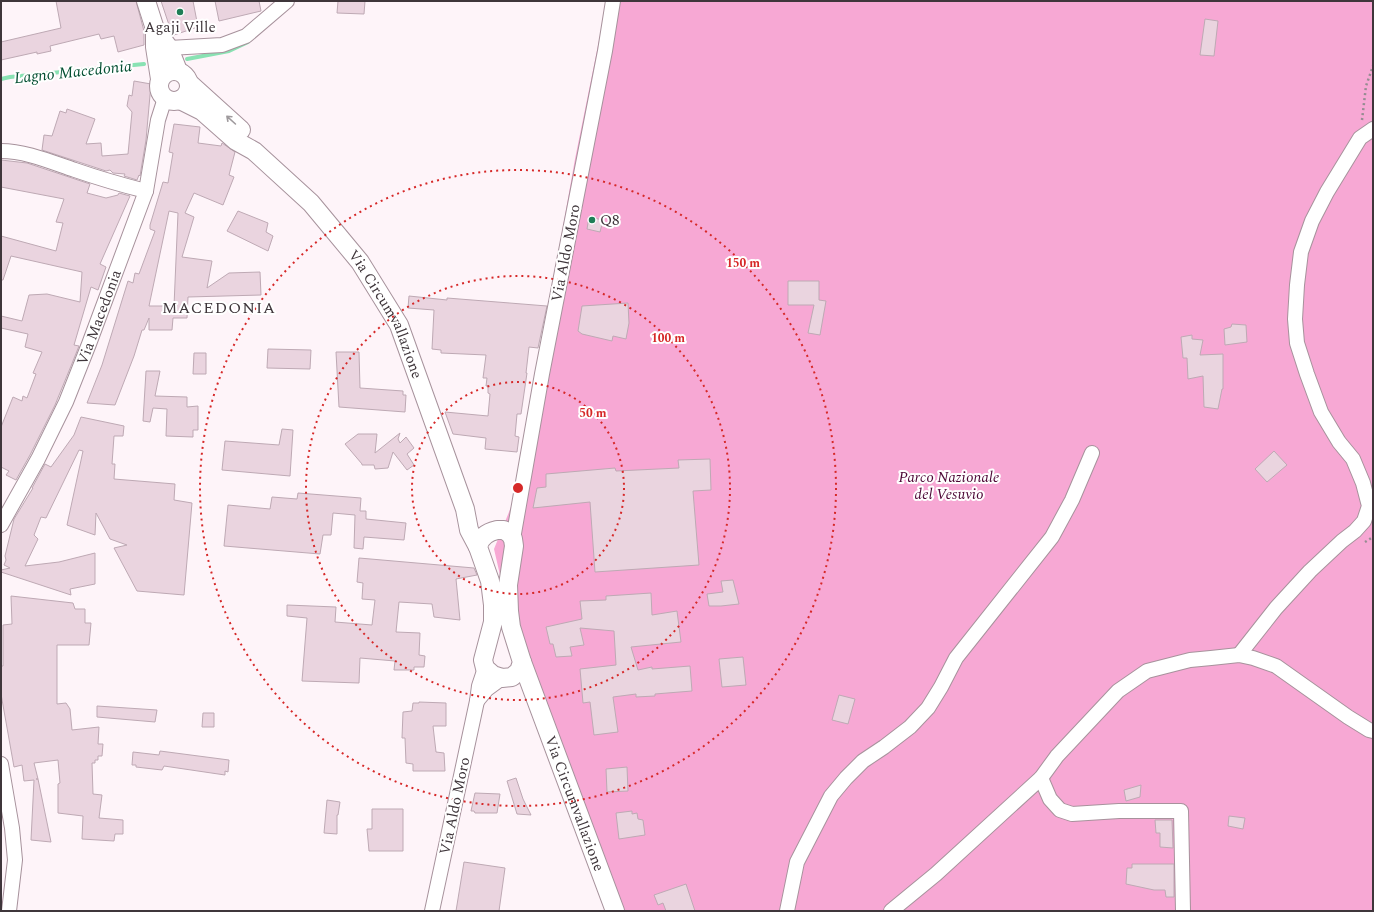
<svg xmlns="http://www.w3.org/2000/svg" width="1374" height="912" viewBox="0 0 1374 912" font-family="Spectral,serif">
<style>
.green{fill:#f7a8d4}
.lines{fill:none;stroke-linecap:round;stroke-linejoin:round}
.stream{stroke:#89e2b3;stroke-width:4}
.building{fill:#ead4df;stroke:#bea9b4;fill-rule:evenodd}
.minor-casing{stroke:#a7929c;stroke-width:16}
.major-casing{stroke:#a7929c;stroke-width:20}
.path{stroke:#958c91;stroke-width:2.5;stroke-dasharray:2 3;stroke-linecap:butt}
.minor{stroke:#fff;stroke-width:14}
.major{stroke:#fff;stroke-width:18}
.oneway{stroke:#9f9a9d}
.ring{fill:none;stroke:#d62828;stroke-width:2;stroke-dasharray:2 4}
.poi-dot{fill:#1e7e56;stroke:#fff;stroke-width:1.5}
.labels{text-anchor:middle;dominant-baseline:central;stroke-width:4;stroke-linejoin:round;paint-order:stroke}
.poi-label{font-size:15px;fill:#3f363b;stroke:#fff}
.street-label{font-size:15px;fill:#3f363b;stroke:#fff}
.park-label{font-size:15px;font-style:italic;fill:#4d0736;stroke:#fff}
.water-label{font-size:16px;font-style:italic;fill:#044f32;stroke:#fff}
.neighbourhood-label{font-size:16px;letter-spacing:1px;fill:#3f363b;stroke:#fff}
.centre{fill:#d62828;stroke:#fff;stroke-width:2}
.ring-label{font-size:12px;text-anchor:middle;font-weight:bold;fill:#d62828;stroke:#fff;stroke-width:4;stroke-linejoin:round;paint-order:stroke}
</style>
<rect width="100%" height="100%" fill="#fef4f9"/>
<path class="green" d="M 607,1 L 1373,1 L 1373,911 L 608,911 L 516,645 L 494,549 L 515,497 L 575,159 Z"/>
<g class="lines">
<g class="stream">
<path d="M 187,59 L 229,51 L 248,42"/>
<path d="M 1,79 L 10,77 L 144,64"/>
</g>
</g>
<g class="building">
<path d="M 56,1 L 136,1 L 144,31 L 144,45 L 118,52 L 114,36 L 101,39 L 99,34 L 50,46 L 51,51 L 37,54 L 37,52 L 1,60 L 1,42 L 61,28 Z"/>
<path d="M 161,1 L 193,1 L 198,27 L 174,35 L 168,22 Z"/>
<path d="M 215,1 L 259,1 L 261,11 L 219,21 Z"/>
<path d="M 338,1 L 365,1 L 364,14 L 337,13 Z"/>
<path d="M 1205,19 L 1218,21 L 1214,56 L 1200,55 Z"/>
<path d="M 134,81 L 151,84 L 146,140 L 140,176 L 139,175 L 137,180 L 124,176 L 125,174 L 113,173 L 110,170 L 106,171 L 42,150 L 44,135 L 52,136 L 60,111 L 66,113 L 67,109 L 95,119 L 86,144 L 101,143 L 102,156 L 128,154 L 132,112 L 127,106 L 129,95 L 132,96 Z"/>
<path d="M 174,124 L 200,127 L 198,143 L 221,146 L 222,143 L 235,152 L 229,175 L 234,177 L 223,205 L 194,193 L 185,213 L 194,217 L 182,257 L 212,261 L 207,288 L 229,273 L 260,272 L 261,295 L 188,297 L 187,318 L 173,318 L 172,330 L 149,330 L 149,318 L 144,330 L 142,330 L 134,356 L 115,405 L 87,403 L 102,365 L 128,281 L 133,283 L 135,273 L 139,274 L 155,231 L 150,229 L 150,225 L 163,182 L 168,183 L 173,153 L 169,152 ZM 169,211 L 178,213 L 174,306 L 149,306 Z"/>
<path d="M 1,160 L 27,163 L 90,184 L 87,193 L 106,198 L 118,195 L 119,193 L 130,196 L 100,264 L 106,267 L 98,290 L 91,287 L 74,345 L 79,346 L 71,366 L 55,405 L 30,455 L 16,480 L 6,475 L 9,471 L 1,467 L 1,427 L 13,397 L 22,401 L 23,396 L 27,398 L 36,374 L 33,373 L 42,352 L 25,347 L 28,334 L 1,328 L 1,316 L 22,321 L 29,295 L 47,294 L 80,302 L 82,272 L 11,256 L 3,280 L 1,280 L 1,236 L 56,251 L 63,223 L 56,222 L 64,199 L 1,187 Z"/>
<path d="M 238,211 L 268,223 L 266,232 L 273,236 L 268,251 L 227,231 Z"/>
<path d="M 589,217 L 603,220 L 600,232 L 587,229 Z"/>
<path d="M 788,281 L 819,281 L 819,300 L 826,301 L 820,335 L 808,333 L 814,305 L 788,305 Z"/>
<path d="M 409,296 L 447,300 L 447,298 L 547,306 L 538,348 L 529,347 L 526,373 L 527,373 L 521,414 L 517,414 L 515,436 L 519,437 L 517,452 L 485,449 L 486,438 L 453,434 L 445,412 L 488,416 L 490,394 L 488,393 L 488,386 L 486,386 L 487,378 L 483,378 L 486,355 L 441,353 L 441,350 L 432,349 L 434,310 L 408,308 Z"/>
<path d="M 628,303 L 629,323 L 626,339 L 613,336 L 612,341 L 582,334 L 578,331 L 582,306 Z"/>
<path d="M 1232,324 L 1246,325 L 1247,342 L 1225,345 L 1224,329 L 1231,327 Z"/>
<path d="M 1192,335 L 1192,339 L 1203,340 L 1200,355 L 1223,354 L 1223,389 L 1222,389 L 1218,409 L 1204,407 L 1203,376 L 1188,379 L 1187,358 L 1183,358 L 1181,337 Z"/>
<path d="M 268,349 L 311,350 L 310,369 L 267,368 Z"/>
<path d="M 336,352 L 359,352 L 360,388 L 403,391 L 403,395 L 406,395 L 405,412 L 339,407 Z"/>
<path d="M 194,353 L 206,353 L 206,374 L 193,374 Z"/>
<path d="M 146,371 L 160,371 L 155,396 L 187,397 L 187,407 L 198,406 L 198,430 L 193,430 L 193,437 L 166,436 L 167,409 L 153,408 L 150,422 L 143,421 Z"/>
<path d="M 81,417 L 124,426 L 123,436 L 114,436 L 112,464 L 115,464 L 114,479 L 175,484 L 174,500 L 192,503 L 184,595 L 137,591 L 114,548 L 127,545 L 110,539 L 96,513 L 95,535 L 67,525 L 83,451 L 79,450 L 46,518 L 41,517 L 34,535 L 38,539 L 25,566 L 59,562 L 95,553 L 95,584 L 70,589 L 71,595 L 1,572 L 1,570 L 10,568 L 4,565 L 6,560 L 5,556 L 14,519 L 33,488 L 32,488 L 45,464 L 51,467 L 74,435 Z"/>
<path d="M 282,429 L 293,430 L 290,476 L 222,470 L 225,441 L 279,445 Z"/>
<path d="M 400,433 L 398,439 L 400,443 L 406,437 L 414,448 L 407,454 L 414,465 L 407,470 L 393,452 L 388,468 L 375,469 L 374,465 L 362,465 L 362,464 L 345,444 L 358,434 L 377,434 L 375,453 Z"/>
<path d="M 1274,451 L 1287,465 L 1267,482 L 1255,469 Z"/>
<path d="M 710,459 L 711,490 L 693,491 L 699,565 L 595,572 L 590,502 L 533,508 L 537,488 L 546,487 L 546,474 L 615,468 L 616,471 L 679,468 L 678,460 Z"/>
<path d="M 298,493 L 361,498 L 360,511 L 366,511 L 366,519 L 406,523 L 404,540 L 364,537 L 363,549 L 354,548 L 355,515 L 333,513 L 331,535 L 323,535 L 320,554 L 224,546 L 228,505 L 270,509 L 272,497 L 297,499 Z"/>
<path d="M 359,558 L 474,568 L 477,575 L 456,579 L 460,620 L 434,617 L 432,604 L 399,602 L 396,632 L 420,633 L 419,655 L 425,656 L 424,667 L 414,667 L 414,670 L 394,670 L 395,661 L 360,658 L 359,683 L 302,681 L 307,618 L 287,616 L 287,605 L 336,607 L 335,622 L 372,625 L 375,600 L 362,599 L 363,583 L 357,582 Z"/>
<path d="M 733,580 L 739,604 L 721,606 L 709,606 L 707,594 L 723,592 L 721,581 Z"/>
<path d="M 651,593 L 652,615 L 677,611 L 681,642 L 631,647 L 638,670 L 652,667 L 652,669 L 690,666 L 692,691 L 655,694 L 655,696 L 636,697 L 636,694 L 613,697 L 618,732 L 594,735 L 590,702 L 583,703 L 580,669 L 616,665 L 614,631 L 580,628 L 584,645 L 570,647 L 572,656 L 556,657 L 553,644 L 550,644 L 546,627 L 582,619 L 580,601 L 606,600 L 606,596 Z"/>
<path d="M 11,596 L 73,603 L 75,609 L 85,609 L 85,623 L 91,623 L 89,645 L 57,645 L 57,704 L 66,703 L 70,709 L 72,730 L 99,727 L 98,744 L 103,744 L 102,756 L 98,756 L 98,760 L 95,760 L 95,763 L 92,763 L 93,794 L 102,795 L 99,818 L 123,820 L 123,834 L 115,834 L 114,841 L 82,839 L 83,816 L 58,813 L 58,784 L 60,783 L 58,760 L 34,763 L 38,779 L 36,779 L 38,779 L 51,842 L 31,840 L 34,780 L 24,781 L 22,765 L 14,767 L 1,694 L 1,666 L 3,666 L 3,625 L 12,624 Z"/>
<path d="M 743,657 L 746,685 L 722,687 L 719,659 Z"/>
<path d="M 839,695 L 855,699 L 848,724 L 832,720 Z"/>
<path d="M 419,702 L 446,703 L 446,726 L 433,726 L 436,752 L 444,753 L 445,771 L 413,771 L 413,764 L 406,763 L 405,738 L 402,738 L 403,712 L 412,711 L 413,703 L 419,703 Z"/>
<path d="M 97,706 L 157,710 L 155,722 L 97,717 Z"/>
<path d="M 203,713 L 214,713 L 214,727 L 202,727 Z"/>
<path d="M 160,751 L 229,760 L 228,772 L 225,771 L 225,775 L 164,766 L 162,770 L 136,767 L 136,765 L 132,765 L 133,752 L 159,755 Z"/>
<path d="M 627,767 L 628,791 L 607,792 L 606,769 Z"/>
<path d="M 516,778 L 523,799 L 531,815 L 517,814 L 507,781 Z"/>
<path d="M 1141,785 L 1140,797 L 1126,801 L 1124,790 Z"/>
<path d="M 475,793 L 500,794 L 497,813 L 475,813 L 474,811 L 471,811 Z"/>
<path d="M 327,800 L 340,802 L 338,815 L 337,815 L 337,834 L 324,833 Z"/>
<path d="M 372,809 L 403,809 L 403,851 L 369,851 L 367,829 L 372,829 Z"/>
<path d="M 632,811 L 632,814 L 637,813 L 638,819 L 643,820 L 645,835 L 619,839 L 616,813 Z"/>
<path d="M 1229,816 L 1245,818 L 1243,829 L 1228,826 Z"/>
<path d="M 1155,820 L 1172,820 L 1173,848 L 1160,847 L 1160,833 L 1156,833 Z"/>
<path d="M 464,862 L 505,868 L 499,911 L 456,911 Z"/>
<path d="M 1132,864 L 1174,864 L 1174,897 L 1166,897 L 1165,890 L 1154,890 L 1126,884 L 1127,868 L 1132,868 Z"/>
<path d="M 686,884 L 695,911 L 666,911 L 663,903 L 658,905 L 654,895 Z"/>
</g>
<g class="lines">
<g class="minor-casing">
<g id="minor">
<path d="M 169,48 L 222,45 L 246,36 L 287,1"/>
<path d="M 1,151 C 26,151 51,162 75,170 C 98,178 122,185 146,191"/>
<path id="s1" d="M 1,525 L 38,459 L 66,402 L 89,344 L 146,191 L 158,120 L 165,98"/>
<path d="M 513,539 L 542,374 L 605,51 L 613,1"/>
<path d="M 1239,655 L 1276,608 L 1310,571 L 1342,541 L 1355,531 L 1364,521 L 1369,506 L 1363,483 L 1353,459 L 1339,442 L 1321,412 L 1307,374 L 1297,343 L 1295,319 L 1297,285 L 1301,252 L 1312,221 L 1327,192 L 1360,138 L 1373,129"/>
<path d="M 477,701 L 487,689 L 502,678"/>
<path d="M 1,764 L 12,828 L 15,860 L 9,911"/>
<path d="M 1041,778 L 1050,799 L 1060,810 L 1072,814 L 1119,811 L 1181,811 L 1183,911"/>
<path d="M 432,911 L 477,701 L 479,686 L 485,668"/>
<path d="M 787,911 L 797,862 L 831,796 L 846,778 L 863,761 L 884,747 L 910,727 L 928,708 L 941,687 L 956,658 L 1052,537 L 1072,500 L 1092,453"/>
<path d="M 891,911 L 936,874 L 1041,778 L 1057,756 L 1118,691 L 1147,671 L 1190,660 L 1211,658 L 1239,655 L 1253,658 L 1276,666 L 1348,717 L 1369,730 L 1373,731"/>
</g>
</g>
<g class="major-casing">
<g id="major">
<path d="M 146,1 L 155,29 L 169,48 L 178,71"/>
<path d="M 155,29 L 155,47 L 160,79"/>
<circle cx="174" cy="86" r="15"/>
<path d="M 189,83 L 241,130"/>
<path id="s2" d="M 180,100 L 202,111 L 236,141 L 254,151 L 311,203 L 360,262 L 399,325 L 465,509 L 469,530 L 478,547"/>
<path d="M 497,530 L 504,530 L 510,534 L 513,539 L 514,546 L 508,585 L 509,611 L 511,627 L 522,662 L 519,671 L 512,677 L 502,678 L 493,675 L 485,668 L 483,660 L 493,622 L 493,605 L 490,581 L 478,547 C 480,537 488,532 497,530 Z"/>
<path id="s3" d="M 522,662 L 615,911"/>
</g>
</g>
<g class="path">
<path d="M 1362,120 L 1366,86 L 1373,66"/>
<path d="M 1365,542 L 1373,537"/>
</g>
<use href="#minor" class="minor"/>
<use href="#major" class="major"/>
</g>
<defs><path id="oneway-shaft" d="M-6 0H5M1.5-3L5.5 0L1.5 3" fill="none" stroke-width="1.6" stroke-linecap="round" stroke-linejoin="round"/></defs>
<use class="oneway" href="#oneway-shaft" transform="translate(231 120) rotate(-138)"/>
<g class="ring">
<circle cx="518" cy="488" r="106"/>
<circle cx="518" cy="488" r="212"/>
<circle cx="518" cy="488" r="318"/>
</g>
<g class="poi-dot">
<circle cx="180" cy="12" r="4"/>
<circle cx="592" cy="220" r="4"/>
</g>
<g class="labels">
<g class="poi-label">
<text x="180" y="27">Agaji Ville</text>
<text x="600" y="220" text-anchor="start">Q8</text>
</g>
<g class="street-label">
<text transform="translate(566 253) rotate(-79)">Via Aldo Moro</text>
<text stroke="none"><textPath href="#s2" startOffset="303">Via Circumvallazione</textPath></text>
<text stroke="none"><textPath href="#s1" startOffset="230">Via Macedonia</textPath></text>
<text stroke="none"><textPath href="#s3" startOffset="151">Via Circumvallazione</textPath></text>
<text transform="translate(455 806) rotate(-78)">Via Aldo Moro</text>
</g>
<g class="park-label">
<text x="949" y="477">Parco Nazionale<tspan x="949" dy="17">del Vesuvio</tspan></text>
</g>
<g class="water-label">
<text transform="translate(73 72) rotate(-6)">Lagno Macedonia</text>
</g>
<g class="neighbourhood-label">
<text x="219" y="308">MACEDONIA</text>
</g>
</g>
<circle cx="518" cy="488" r="6" class="centre"/>
<g class="ring-label">
<text x="743" y="267">150 m</text>
<text x="668" y="342">100 m</text>
<text x="593" y="417">50 m</text>
</g>
<rect width="1374" height="912" fill="none" stroke="#3f363b" stroke-width="4"/>
</svg>
